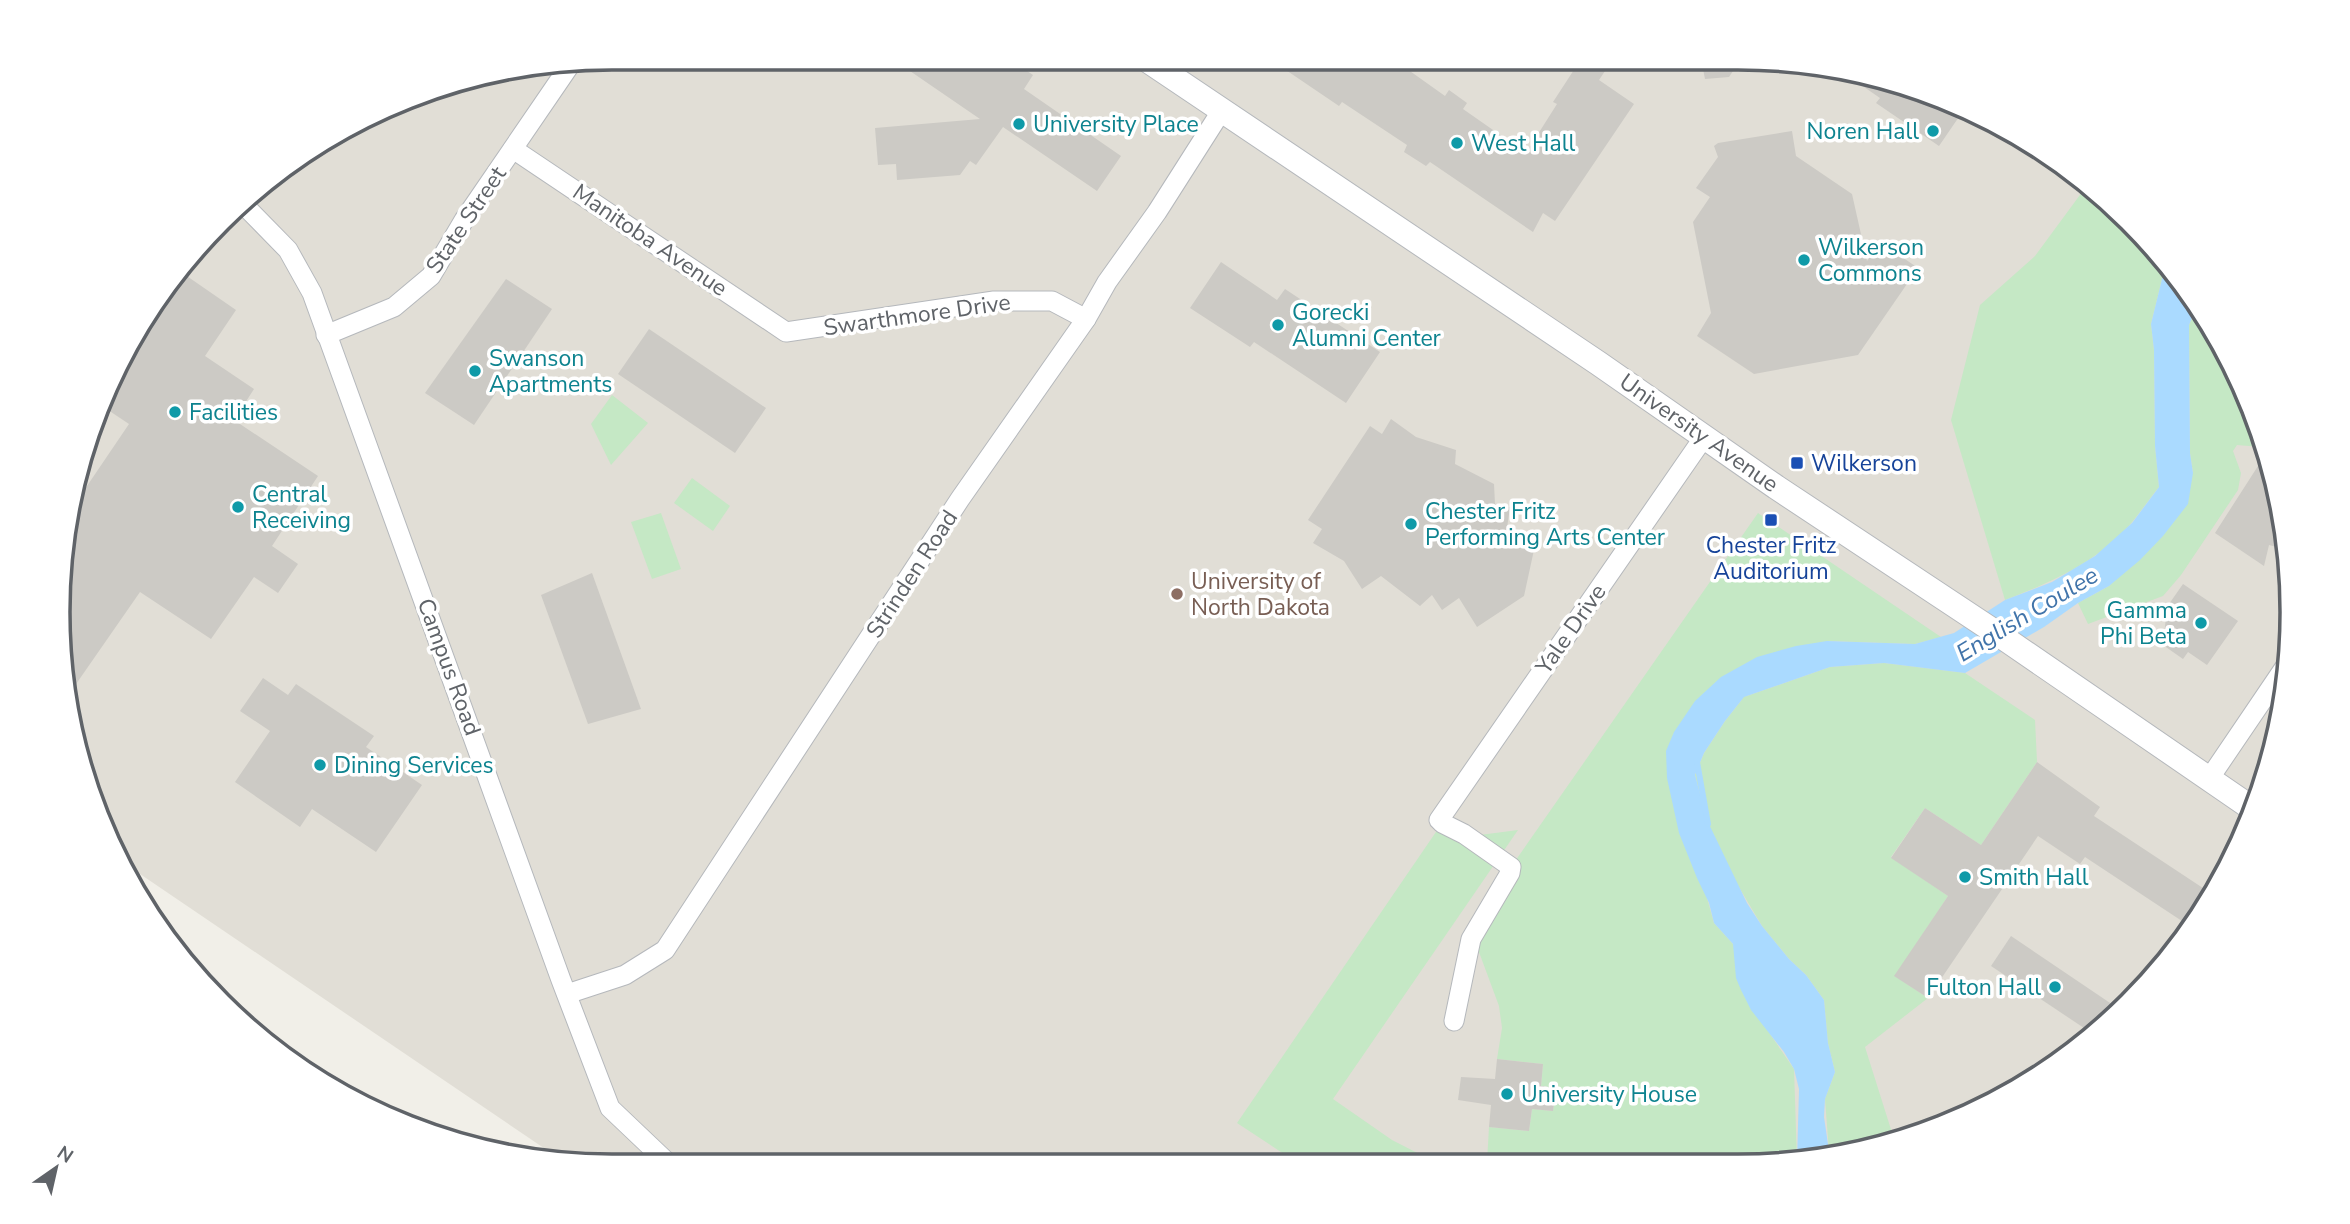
<svg xmlns="http://www.w3.org/2000/svg" width="2350" height="1224" viewBox="0 0 2350 1224" font-family="'Nunito Sans',sans-serif">
<style>
.education{fill:#e1ded6}
.green{fill:#c5e8c5}
.water{fill:#aadaff}
.lines{fill:none;stroke-linecap:round;stroke-linejoin:round}
.stream{stroke:#aadaff;stroke-width:6}
.building{fill:#cccac5}
.minor-casing{stroke:#b5b8bc;stroke-width:21}
.tertiary-casing{stroke:#b5b8bc;stroke-width:26}
.minor{stroke:#fff;stroke-width:19}
.tertiary{stroke:#fff;stroke-width:24}
.culture-dot{fill:#0f9aa8;stroke:#fff;stroke-width:2.5}
.transit-dot{fill:#1a4fb4;stroke:#fff;stroke-width:2.5}
.education-dot{fill:#8d6e63;stroke:#fff;stroke-width:2.5}
.labels{text-anchor:middle;dominant-baseline:central;stroke-width:7;stroke-linejoin:round;paint-order:stroke}
.culture-label{font-size:23px;fill:#0d838f;stroke:#fff;text-anchor:start}
.street-label{font-size:23px;fill:#5f6368;stroke:#fff}
.transit-label{font-size:23px;fill:#164399;stroke:#fff;text-anchor:start}
.education-label{font-size:23px;fill:#785e54;stroke:#fff;text-anchor:start}
.water-label{font-size:24px;font-style:italic;fill:#4174aa;stroke:#fff}
.rim{fill:none;stroke:#5f6368;stroke-width:3.5}
</style>
<rect width="100%" height="100%" fill="#f1efe8"/>
<path class="education" d="M 612,58 L 1774,59 L 1881,77 L 1983,115 L 2075,172 L 2154,246 L 2218,335 L 2263,433 L 2287,539 L 2291,648 L 2273,755 L 2235,857 L 2177,950 L 2075,1052 L 1950,1124 L 1811,1161 L 576,1165 L 566,1163 L 115,857 L 62,684 L 68,503 L 100,400 L 151,304 L 274,173 L 433,87 Z"/>
<g class="green">
<path d="M 2088,184 L 2154,246 L 2170,267 L 2162,279 L 2151,324 L 2154,350 L 2155,446 L 2159,487 C 2150,498 2142,510 2133,521 C 2100,561 2052,582 2005,600 L 1951,420 L 1980,305 L 2035,256 Z"/>
<path d="M 2197,306 L 2218,335 L 2265,442 L 2261,447 L 2237,445 L 2233,451 L 2241,473 L 2238,490 L 2181,575 L 2163,596 L 2088,624 L 2078,603 L 2109,586 L 2193,473 L 2190,453 L 2189,325 Z"/>
<path d="M 612,395 L 648,423 L 611,465 L 591,424 Z"/>
<path d="M 692,478 L 730,506 L 713,531 L 674,503 Z"/>
<path d="M 661,513 L 681,569 L 652,579 L 631,522 Z"/>
<path d="M 1758,513 L 1941,637 L 1915,644 L 1827,641 L 1666,751 L 1714,923 L 1733,944 L 1770,1034 L 1794,1069 L 1797,1161 L 1487,1162 L 1489,1127 L 1529,1131 L 1532,1109 L 1553,1111 L 1556,1089 L 1541,1086 L 1543,1064 L 1497,1059 L 1502,1028 L 1499,1006 L 1476,944 L 1511,867 Z"/>
<path d="M 1884,663 L 1965,673 L 2035,720 L 2037,762 L 1981,845 L 1925,808 L 1891,857 L 1948,896 L 1895,976 L 1928,998 L 1865,1047 L 1894,1139 L 1834,1155 L 1829,1152 L 1825,1099 L 1835,1072 L 1828,1043 L 1824,1000 L 1806,975 L 1789,959 L 1762,926 L 1711,840 L 1695,775 L 1704,753 L 1725,721 L 1744,697 L 1830,667 Z"/>
<path d="M 1438,829 L 1472,836 L 1518,830 L 1333,1099 L 1392,1140 L 1437,1163 L 1287,1163 L 1290,1158 L 1237,1123 Z"/>
</g>
<path class="water" d="M 2170,267 L 2197,306 L 2189,325 L 2190,453 L 2193,473 L 2188,504 L 2163,536 L 2140,560 L 2109,586 L 2078,603 L 2044,627 L 1965,673 L 1884,663 L 1830,667 L 1744,697 L 1725,721 L 1704,753 L 1695,775 L 1707,820 L 1747,903 L 1762,926 L 1789,959 L 1806,975 L 1824,1000 L 1828,1043 L 1835,1072 L 1825,1099 L 1824,1117 L 1829,1151 L 1834,1155 L 1811,1161 L 1797,1161 L 1799,1089 L 1794,1069 L 1784,1052 L 1751,1010 L 1741,990 L 1736,978 L 1733,944 L 1714,923 L 1709,903 L 1697,878 L 1679,833 L 1667,778 L 1666,751 L 1674,732 L 1695,701 L 1721,677 L 1757,657 L 1796,646 L 1827,641 L 1915,644 L 1954,633 L 2005,600 L 2052,582 L 2095,556 L 2132,523 L 2159,487 L 2155,446 L 2154,350 L 2151,324 L 2162,279 Z"/>
<g class="lines">
<path class="stream" d="M 1697,762 L 1708,824"/>
</g>
<g class="building">
<path d="M 891,58 L 1008,58 L 1033,75 L 1024,89 L 1121,156 L 1097,191 L 1003,127 L 976,165 L 970,161 L 960,175 L 897,180 L 896,164 L 878,165 L 875,128 L 980,119 Z"/>
<path d="M 1268,58 L 1393,59 L 1445,96 L 1449,90 L 1456,95 L 1467,103 L 1463,109 L 1526,153 L 1557,104 L 1553,102 L 1581,59 L 1613,59 L 1599,80 L 1634,104 L 1555,221 L 1543,213 L 1533,232 L 1430,162 L 1426,166 L 1404,152 L 1407,145 L 1342,102 L 1339,106 Z"/>
<path d="M 1701,59 L 1741,59 L 1729,77 L 1705,79 Z"/>
<path d="M 1838,69 L 1881,77 L 1965,108 L 1939,146 L 1876,103 L 1880,98 Z"/>
<path d="M 1792,131 L 1796,156 L 1852,194 L 1867,261 L 1880,242 L 1918,268 L 1858,355 L 1754,374 L 1697,336 L 1711,313 L 1693,222 L 1710,197 L 1696,188 L 1718,157 L 1714,146 L 1718,143 Z"/>
<path d="M 1221,262 L 1277,300 L 1285,289 L 1380,352 L 1346,403 L 1254,342 L 1250,347 L 1190,308 Z"/>
<path d="M 181,272 L 236,310 L 205,356 L 254,389 L 234,420 L 318,476 L 272,546 L 298,564 L 278,593 L 254,577 L 211,639 L 140,592 L 74,687 L 63,679 L 68,514 L 129,424 L 99,404 L 100,400 L 151,304 Z"/>
<path d="M 506,279 L 552,309 L 474,425 L 425,393 Z"/>
<path d="M 649,329 L 766,408 L 735,453 L 618,374 Z"/>
<path d="M 1391,419 L 1416,437 L 1456,450 L 1455,464 L 1494,484 L 1495,504 L 1510,507 L 1507,528 L 1537,536 L 1524,596 L 1477,627 L 1459,598 L 1442,610 L 1432,595 L 1420,606 L 1381,576 L 1362,589 L 1344,561 L 1313,543 L 1322,529 L 1308,520 L 1370,426 L 1382,434 Z"/>
<path d="M 2267,452 L 2287,539 L 2288,550 L 2269,545 L 2264,566 L 2215,533 Z"/>
<path d="M 592,573 L 641,709 L 588,724 L 541,595 Z"/>
<path d="M 2183,584 L 2238,621 L 2207,665 L 2188,652 L 2183,659 L 2163,645 L 2166,617 L 2162,614 Z"/>
<path d="M 263,678 L 288,695 L 296,684 L 374,736 L 366,747 L 422,785 L 376,852 L 312,809 L 300,827 L 235,782 L 270,731 L 240,711 Z"/>
<path d="M 2037,762 L 2100,807 L 2094,816 L 2212,894 L 2191,927 L 2085,857 L 2080,864 L 2038,836 L 1928,998 L 1894,976 L 1948,896 L 1891,858 L 1925,808 L 1981,845 Z"/>
<path d="M 2011,936 L 2119,1009 L 2093,1034 L 1991,966 Z"/>
<path d="M 1497,1059 L 1543,1064 L 1541,1086 L 1556,1088 L 1553,1111 L 1532,1109 L 1529,1131 L 1489,1127 L 1491,1105 L 1458,1100 L 1461,1077 L 1495,1079 Z"/>
</g>
<g class="lines">
<g class="minor-casing">
<g id="minor">
<path d="M 513,149 L 786,332 L 994,301 L 1052,301 L 1086,319"/>
<path d="M 244,205 L 288,250 L 312,293 L 561,980 L 610,1108 L 670,1165"/>
<path d="M 326,335 L 394,307 L 431,276 L 464,220 L 570,65"/>
<path d="M 2209,779 L 2289,661"/>
<path d="M 1439,820 L 1704,437"/>
<path d="M 1442,823 L 1464,834 L 1511,867 L 1510,873 L 1471,939 L 1454,1021"/>
<path d="M 567,994 L 625,975 L 665,950 L 960,499 L 1086,319 L 1107,282 L 1157,212 L 1222,110"/>
</g>
</g>
<g class="tertiary-casing">
<path id="tertiary" d="M 1144,58 L 1598,363 L 1776,487 L 1998,634 L 2253,809"/>
</g>
<use href="#minor" class="minor"/>
<use href="#tertiary" class="tertiary"/>
</g>
<g class="culture-dot">
<circle cx="1019" cy="124" r="7"/>
<circle cx="1933" cy="131" r="7"/>
<circle cx="1457" cy="143" r="7"/>
<circle cx="1804" cy="260" r="7"/>
<circle cx="1278" cy="325" r="7"/>
<circle cx="475" cy="371" r="7"/>
<circle cx="175" cy="412" r="7"/>
<circle cx="238" cy="507" r="7"/>
<circle cx="1411" cy="524" r="7"/>
<circle cx="2201" cy="623" r="7"/>
<circle cx="320" cy="765" r="7"/>
<circle cx="1965" cy="877" r="7"/>
<circle cx="2055" cy="987" r="7"/>
<circle cx="1507" cy="1094" r="7"/>
</g>
<g class="transit-dot">
<rect x="1790" y="456" width="14" height="14" rx="3.5"/>
<rect x="1764" y="513" width="14" height="14" rx="3.5"/>
</g>
<circle class="education-dot" cx="1177" cy="594" r="7"/>
<g class="labels">
<g class="culture-label">
<text x="1033" y="124">University Place</text>
<text x="1919" y="131" text-anchor="end">Noren Hall</text>
<text x="1471" y="143">West Hall</text>
<text x="1818" y="247">Wilkerson<tspan x="1818" dy="26">Commons</tspan></text>
<text x="1292" y="312">Gorecki<tspan x="1292" dy="26">Alumni Center</tspan></text>
<text x="489" y="358">Swanson<tspan x="489" dy="26">Apartments</tspan></text>
<text x="189" y="412">Facilities</text>
<text x="252" y="494">Central<tspan x="252" dy="26">Receiving</tspan></text>
<text x="1425" y="511">Chester Fritz<tspan x="1425" dy="26">Performing Arts Center</tspan></text>
<text x="2187" y="610" text-anchor="end">Gamma<tspan x="2187" dy="26">Phi Beta</tspan></text>
<text x="334" y="765">Dining Services</text>
<text x="1979" y="877">Smith Hall</text>
<text x="2041" y="987" text-anchor="end">Fulton Hall</text>
<text x="1521" y="1094">University House</text>
</g>
<g class="street-label">
<text transform="translate(466 220) rotate(-56)">State Street</text>
<text transform="translate(650 240) rotate(34)">Manitoba Avenue</text>
<text transform="translate(917 315) rotate(-8)">Swarthmore Drive</text>
<text transform="translate(1699 433) rotate(35)">University Avenue</text>
<text transform="translate(912 574) rotate(-57)">Strinden Road</text>
<text transform="translate(1571 629) rotate(-55)">Yale Drive</text>
<text transform="translate(449 667) rotate(70)">Campus Road</text>
</g>
<g class="transit-label">
<text x="1811" y="463">Wilkerson</text>
<text x="1771" y="545" text-anchor="middle">Chester Fritz<tspan x="1771" dy="26">Auditorium</tspan></text>
</g>
<g class="education-label">
<text x="1191" y="581">University of<tspan x="1191" dy="26">North Dakota</tspan></text>
</g>
<g class="water-label">
<text transform="translate(2027 614) rotate(-31)">English Coulee</text>
</g>
</g>
<path d="M0 0H2350V1224H0ZM612 70H1738A542 542 0 0 1 2280 612V612A542 542 0 0 1 1738 1154H612A542 542 0 0 1 70 612V612A542 542 0 0 1 612 70Z" fill="#fff" fill-rule="evenodd"/>
<path class="rim" d="M612 70H1738A542 542 0 0 1 2280 612V612A542 542 0 0 1 1738 1154H612A542 542 0 0 1 70 612V612A542 542 0 0 1 612 70Z"/>
<g transform="translate(56 1168) rotate(34)" stroke="#ffffff" stroke-width="5" paint-order="stroke">
<path d="M0-5L12 26L0 18L-12 26Z" fill="#5f6368"/>
<text y="-10" font-size="19" font-weight="bold" text-anchor="middle" fill="#5f6368">N</text>
</g>
</svg>
